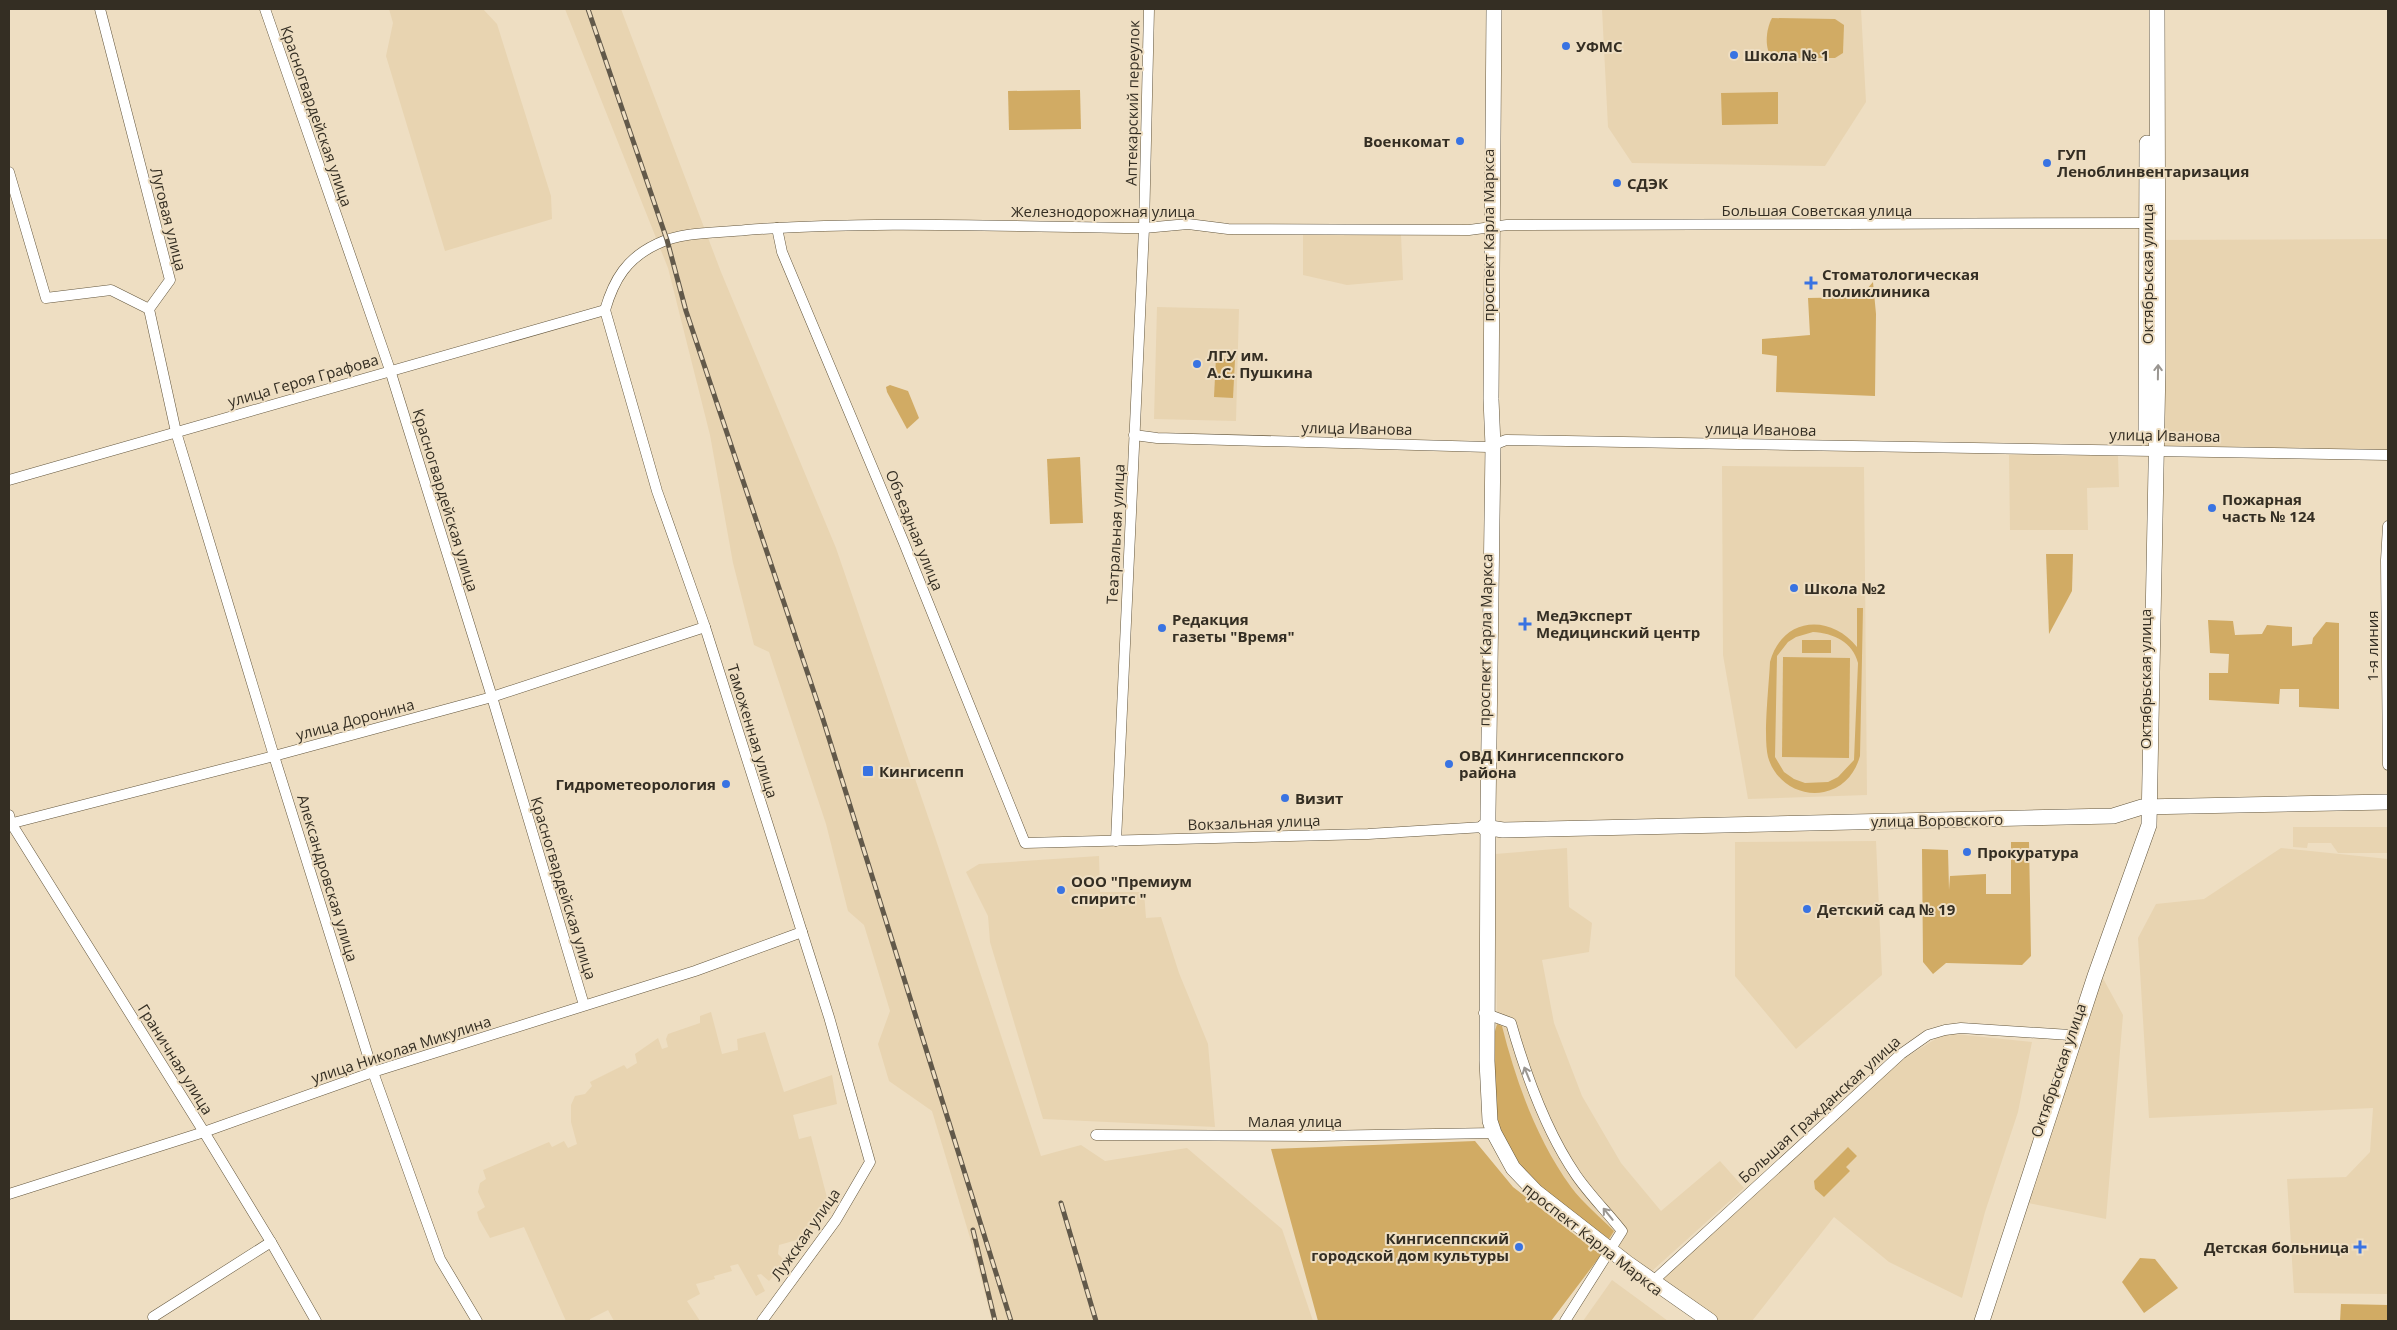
<svg xmlns="http://www.w3.org/2000/svg" width="2397" height="1330" viewBox="0 0 2397 1330" font-family="'Open Sans',sans-serif">
<style>
.built{fill:#e8d4b1}
.green{fill:#d1ab64;fill-rule:evenodd}
.lines{fill:none;stroke-linecap:round;stroke-linejoin:round}
.street-casing{stroke:#63563d;stroke-width:11}
.secondary-casing{stroke:#63563d;stroke-width:16}
.street{stroke:#fff;stroke-width:10}
.secondary{stroke:#fff;stroke-width:15}
.rail-casing{stroke:#62594a;stroke-width:5}
.rail{stroke:#eedec2;stroke-width:3;stroke-dasharray:9;stroke-linecap:butt}
.oneway{stroke:#9a9691}
.poi-dot{fill:#3973e2;stroke:#eedec2;stroke-width:2}
.labels{text-anchor:middle;dominant-baseline:central;stroke-width:4;stroke-linejoin:round;paint-order:stroke}
.poi-label{font-size:15px;font-weight:bold;fill:#342e23;stroke:#eedec2;text-anchor:start}
.street-label{font-size:15px;fill:#342e23;stroke:#eedec2}
</style>
<rect width="100%" height="100%" fill="#eedec2"/>
<g class="built">
<path d="M 389,9 L 483,9 L 497,24 L 551,196 L 552,219 L 445,251 L 386,56 L 393,23 Z"/>
<path d="M 565,9 L 621,9 L 721,272 L 836,548 L 935,837 L 1041,1156 L 1081,1145 L 1105,1161 L 1187,1148 L 1282,1229 L 1313,1321 L 992,1321 L 974,1251 L 932,1111 L 889,1081 L 878,1044 L 890,1011 L 864,925 L 848,911 L 826,824 L 769,652 L 754,645 L 733,563 L 710,435 L 668,268 Z"/>
<path d="M 1602,9 L 1861,9 L 1866,102 L 1825,166 L 1632,163 L 1608,127 Z"/>
<path d="M 1303,234 L 1401,235 L 1403,280 L 1347,285 L 1303,275 Z"/>
<path d="M 2388,239 L 2388,455 L 2146,450 L 2146,240 Z"/>
<path d="M 1157,307 L 1239,309 L 1236,421 L 1154,419 Z"/>
<path d="M 2009,455 L 2118,456 L 2119,487 L 2087,488 L 2088,530 L 2010,530 Z"/>
<path d="M 1722,466 L 1864,467 L 1867,795 L 1748,799 L 1723,655 Z"/>
<path d="M 2293,827 L 2388,827 L 2388,853 L 2338,853 L 2331,843 L 2308,843 L 2307,848 L 2293,847 Z"/>
<path d="M 1876,841 L 1882,975 L 1796,1049 L 1735,976 L 1735,842 Z"/>
<path d="M 1567,848 L 1569,907 L 1592,923 L 1589,952 L 1542,960 L 1554,1023 L 1582,1096 L 1621,1163 L 1661,1211 L 1720,1161 L 1744,1188 L 1652,1271 L 1536,1192 L 1487,1061 L 1497,1024 L 1495,854 Z"/>
<path d="M 2281,848 L 2388,859 L 2388,1294 L 2294,1293 L 2287,1179 L 2346,1177 L 2370,1152 L 2373,1108 L 2149,1118 L 2138,938 L 2156,904 L 2204,899 Z"/>
<path d="M 1099,856 L 1100,892 L 1144,892 L 1146,918 L 1161,917 L 1179,973 L 1208,1044 L 1215,1127 L 1043,1119 L 990,942 L 988,916 L 966,872 L 979,864 Z"/>
<path d="M 2099,971 L 2123,1015 L 2106,1219 L 2023,1202 Z"/>
<path d="M 711,1012 L 722,1054 L 738,1050 L 737,1039 L 765,1032 L 784,1092 L 832,1075 L 837,1104 L 793,1115 L 799,1139 L 811,1136 L 831,1213 L 821,1216 L 822,1220 L 816,1222 L 817,1227 L 810,1229 L 811,1236 L 779,1245 L 778,1254 L 786,1262 L 769,1281 L 761,1274 L 757,1275 L 765,1291 L 756,1296 L 738,1264 L 730,1266 L 732,1271 L 714,1276 L 715,1279 L 696,1284 L 700,1294 L 687,1301 L 700,1321 L 614,1321 L 608,1310 L 590,1319 L 590,1321 L 566,1321 L 524,1227 L 490,1238 L 479,1219 L 477,1212 L 485,1207 L 478,1192 L 480,1183 L 486,1179 L 483,1170 L 549,1142 L 552,1147 L 564,1141 L 568,1148 L 577,1144 L 571,1122 L 571,1105 L 575,1096 L 585,1094 L 592,1086 L 590,1082 L 624,1065 L 627,1069 L 637,1063 L 635,1054 L 658,1038 L 662,1049 L 668,1047 L 666,1039 L 668,1034 L 700,1023 L 700,1016 Z"/>
<path d="M 1945,1033 L 2032,1042 L 2018,1112 L 1985,1212 L 1962,1298 L 1889,1262 L 1834,1217 L 1752,1321 L 1712,1321 L 1670,1293 L 1663,1278 L 1897,1063 Z"/>
<path d="M 1612,1280 L 1668,1321 L 1583,1321 Z"/>
</g>
<g class="green">
<path d="M 1772,18 L 1835,19 L 1844,25 L 1843,53 L 1835,58 L 1772,58 C 1764,48 1766,29 1772,18 Z"/>
<path d="M 1080,90 L 1081,129 L 1009,130 L 1008,91 Z"/>
<path d="M 1778,92 L 1778,124 L 1722,125 L 1721,93 Z"/>
<path d="M 1873,282 L 1876,314 L 1875,396 L 1776,392 L 1777,356 L 1762,354 L 1762,339 L 1810,335 L 1808,298 L 1860,297 Z"/>
<path d="M 1216,358 L 1235,360 L 1233,398 L 1214,397 Z"/>
<path d="M 890,385 L 908,391 L 919,418 L 907,429 L 887,392 L 886,387 Z"/>
<path d="M 1080,457 L 1083,523 L 1050,524 L 1047,459 Z"/>
<path d="M 2046,554 L 2073,554 L 2072,591 L 2049,634 Z"/>
<path d="M 1857,608 L 1863,608 L 1860,756 C 1855,774 1843,788 1824,792 C 1800,797 1775,782 1768,757 C 1763,736 1769,686 1770,662 C 1782,617 1830,613 1857,647 ZM 1813,632 C 1833,633 1853,642 1858,663 L 1854,760 L 1838,777 L 1828,782 L 1805,783 L 1794,779 L 1784,772 L 1775,757 L 1777,656 L 1788,642 L 1796,637 Z"/>
<path d="M 2208,620 L 2233,621 L 2235,635 L 2262,634 L 2267,625 L 2292,627 L 2292,646 L 2312,644 L 2313,638 L 2326,622 L 2339,623 L 2339,709 L 2299,707 L 2299,689 L 2280,689 L 2279,704 L 2209,700 L 2209,673 L 2228,673 L 2229,654 L 2210,653 Z"/>
<rect x="1802" y="640" width="29" height="13"/>
<path d="M 1783,657 L 1850,658 L 1849,758 L 1782,757 Z"/>
<path d="M 2011,842 L 2029,842 L 2031,956 L 2022,965 L 1946,963 L 1933,974 L 1923,962 L 1922,849 L 1948,850 L 1949,890 L 1950,876 L 1986,874 L 1986,894 L 2011,894 Z"/>
<path d="M 1497,1024 L 1502,1026 C 1516,1082 1537,1140 1571,1187 C 1583,1203 1600,1217 1614,1231 L 1609,1239 L 1563,1205 L 1536,1192 L 1500,1135 L 1487,1061 Z"/>
<path d="M 1475,1141 L 1513,1187 L 1601,1255 L 1551,1321 L 1318,1321 L 1271,1149 Z"/>
<path d="M 1848,1147 L 1857,1156 L 1846,1167 L 1850,1171 L 1824,1197 L 1815,1189 L 1814,1181 Z"/>
<path d="M 2140,1258 L 2155,1259 L 2178,1288 L 2144,1313 L 2122,1282 Z"/>
<path d="M 2341,1304 L 2388,1305 L 2388,1321 L 2340,1321 Z"/>
</g>
<g class="lines">
<g class="street-casing">
<g id="street">
<path d="M 100,9 L 170,280 L 149,309 L 176,432 L 274,756 L 373,1072 L 440,1259 L 477,1321"/>
<path d="M 265,9 L 390,370 L 492,697 L 584,1005"/>
<path d="M 9,172 L 46,298 L 111,290 L 149,309"/>
<path d="M 777,228 L 782,252 L 904,543 L 1025,843 L 1368,834 L 1484,827"/>
<path d="M 605,310 C 614,279 627,258 657,244 C 683,231 718,233 746,230 C 878,220 1011,227 1144,228 L 1188,224 L 1228,229 L 1469,230 L 1507,225 L 2147,223"/>
<path d="M 605,310 L 657,491 L 705,627 L 829,1017 L 870,1162 L 836,1220 L 762,1321"/>
<path d="M 1134,435 L 1157,438 L 1488,447 L 1506,440 L 2388,455"/>
<path d="M 9,480 L 605,310"/>
<path d="M 2388,526 L 2386,560 L 2388,765"/>
<path d="M 9,815 L 11,823 L 204,1132 L 271,1242 L 316,1321"/>
<path d="M 9,824 L 274,756 L 492,697 L 705,627"/>
<path d="M 1116,841 L 1144,228 L 1149,9"/>
<path d="M 1484,1013 L 1511,1023 C 1525,1072 1547,1133 1576,1175 C 1589,1194 1607,1212 1622,1231 L 1565,1321"/>
<path d="M 1096,1135 L 1315,1136 L 1494,1133"/>
<path d="M 9,1194 L 204,1132 L 373,1072 L 695,971 L 802,932"/>
<path d="M 1650,1284 L 1901,1054 L 1928,1035 L 1945,1030 L 1961,1028 L 2070,1035"/>
<path d="M 153,1317 L 271,1242"/>
</g>
</g>
<g class="secondary-casing">
<g id="secondary">
<path d="M 1494,9 L 1491,399 L 1493,446 L 1488,813 L 1487,1061 L 1490,1121 L 1494,1133 L 1513,1168 L 1536,1192 L 1627,1263 L 1710,1321"/>
<path d="M 2146,435 L 2147,143"/>
<path d="M 1484,827 L 1503,830 L 2113,816 L 2142,807 L 2388,802"/>
<path d="M 1982,1321 L 2095,976 L 2149,825 L 2158,366 L 2157,9"/>
</g>
</g>
<use href="#street" class="street"/>
<use href="#secondary" class="secondary"/>
<g class="rail-casing">
<g id="rail">
<path d="M 588,9 L 667,240 L 686,311 L 822,716 L 1011,1321"/>
<path d="M 1061,1203 L 1096,1321"/>
<path d="M 973,1230 L 995,1321"/>
</g>
</g>
<use href="#rail" class="rail"/>
</g>
<defs><path id="oneway-shaft" d="M-6 0H5M1.5-3L5.5 0L1.5 3" fill="none" stroke-width="1.6" stroke-linecap="round" stroke-linejoin="round" transform="scale(1.25)"/></defs>
<g class="oneway">
<use href="#oneway-shaft" transform="translate(2158 372) rotate(-89)"/>
<use href="#oneway-shaft" transform="translate(1527 1074) rotate(-112)"/>
<use href="#oneway-shaft" transform="translate(1608 1214) rotate(-129)"/>
</g>
<g class="poi-dot">
<circle cx="1566" cy="46" r="5"/>
<circle cx="1734" cy="55" r="5"/>
<circle cx="1460" cy="141" r="5"/>
<circle cx="2047" cy="163" r="5"/>
<circle cx="1617" cy="183" r="5"/>
<path d="M1808.5 275.5h5v5h5v5h-5v5h-5v-5h-5v-5h5z"/>
<circle cx="1197" cy="364" r="5"/>
<circle cx="2212" cy="508" r="5"/>
<circle cx="1794" cy="588" r="5"/>
<path d="M1522.5 616.5h5v5h5v5h-5v5h-5v-5h-5v-5h5z"/>
<circle cx="1162" cy="628" r="5"/>
<circle cx="1449" cy="764" r="5"/>
<rect x="862" y="765" width="12" height="12" rx="2.5"/>
<circle cx="726" cy="784" r="5"/>
<circle cx="1285" cy="798" r="5"/>
<circle cx="1967" cy="852" r="5"/>
<circle cx="1061" cy="890" r="5"/>
<circle cx="1807" cy="909" r="5"/>
<circle cx="1519" cy="1247" r="5"/>
<path d="M2357.5 1239.5h5v5h5v5h-5v5h-5v-5h-5v-5h5z"/>
</g>
<g class="labels">
<g class="poi-label">
<text x="1576" y="46">УФМС</text>
<text x="1744" y="55">Школа № 1</text>
<text x="1450" y="141" text-anchor="end">Военкомат</text>
<text x="2057" y="154">ГУП<tspan x="2057" dy="17">Леноблинвентаризация</tspan></text>
<text x="1627" y="183">СДЭК</text>
<text x="1822" y="274">Стоматологическая<tspan x="1822" dy="17">поликлиника</tspan></text>
<text x="1207" y="355">ЛГУ им.<tspan x="1207" dy="17">А.С. Пушкина</tspan></text>
<text x="2222" y="499">Пожарная<tspan x="2222" dy="17">часть № 124</tspan></text>
<text x="1804" y="588">Школа №2</text>
<text x="1536" y="615">МедЭксперт<tspan x="1536" dy="17">Медицинский центр</tspan></text>
<text x="1172" y="619">Редакция<tspan x="1172" dy="17">газеты "Время"</tspan></text>
<text x="1459" y="755">ОВД Кингисеппского<tspan x="1459" dy="17">района</tspan></text>
<text x="879" y="771">Кингисепп</text>
<text x="716" y="784" text-anchor="end">Гидрометеорология</text>
<text x="1295" y="798">Визит</text>
<text x="1977" y="852">Прокуратура</text>
<text x="1071" y="881">ООО "Премиум<tspan x="1071" dy="17">спиритс "</tspan></text>
<text x="1817" y="909">Детский сад № 19</text>
<text x="1509" y="1238" text-anchor="end">Кингисеппский<tspan x="1509" dy="17">городской дом культуры</tspan></text>
<text x="2349" y="1247" text-anchor="end">Детская больница</text>
</g>
<g class="street-label">
<text transform="translate(1132 103) rotate(-89)">Аптекарский переулок</text>
<text transform="translate(317 116) rotate(71)">Красногвардейская улица</text>
<text x="1817" y="210">Большая Советская улица</text>
<text x="1103" y="211">Железнодорожная улица</text>
<text transform="translate(169 219) rotate(76)">Луговая улица</text>
<text transform="translate(1488 235) rotate(-90)">проспект Карла Маркса</text>
<text transform="translate(2147 274) rotate(-90)">Октябрьская улица</text>
<text transform="translate(303 380) rotate(-16)">улица Героя Графова</text>
<text transform="translate(1357 428) rotate(1)">улица Иванова</text>
<text transform="translate(1761 429) rotate(1)">улица Иванова</text>
<text transform="translate(2165 435) rotate(1)">улица Иванова</text>
<text transform="translate(446 500) rotate(73)">Красногвардейская улица</text>
<text transform="translate(915 530) rotate(68)">Объездная улица</text>
<text transform="translate(1115 534) rotate(-87)">Театральная улица</text>
<text transform="translate(1485 640) rotate(-89)">проспект Карла Маркса</text>
<text transform="translate(2372 646) rotate(-90)">1-я линия</text>
<text transform="translate(2145 679) rotate(-90)">Октябрьская улица</text>
<text transform="translate(355 719) rotate(-15)">улица Доронина</text>
<text transform="translate(753 731) rotate(73)">Таможенная улица</text>
<text transform="translate(1937 820) rotate(-1)">улица Воровского</text>
<text transform="translate(1254 822) rotate(-2)">Вокзальная улица</text>
<text transform="translate(328 878) rotate(73)">Александровская улица</text>
<text transform="translate(564 888) rotate(73)">Красногвардейская улица</text>
<text transform="translate(401 1049) rotate(-18)">улица Николая Микулина</text>
<text transform="translate(176 1059) rotate(58)">Граничная улица</text>
<text transform="translate(2058 1070) rotate(-71)">Октябрьская улица</text>
<text transform="translate(1819 1109) rotate(-42)">Большая Гражданская улица</text>
<text x="1295" y="1121">Малая улица</text>
<text transform="translate(805 1234) rotate(-55)">Лужская улица</text>
<text transform="translate(1593 1239) rotate(38)">проспект Карла Маркса</text>
</g>
</g>
<rect width="2397" height="1330" fill="none" stroke="#342e23" stroke-width="20"/>
</svg>
